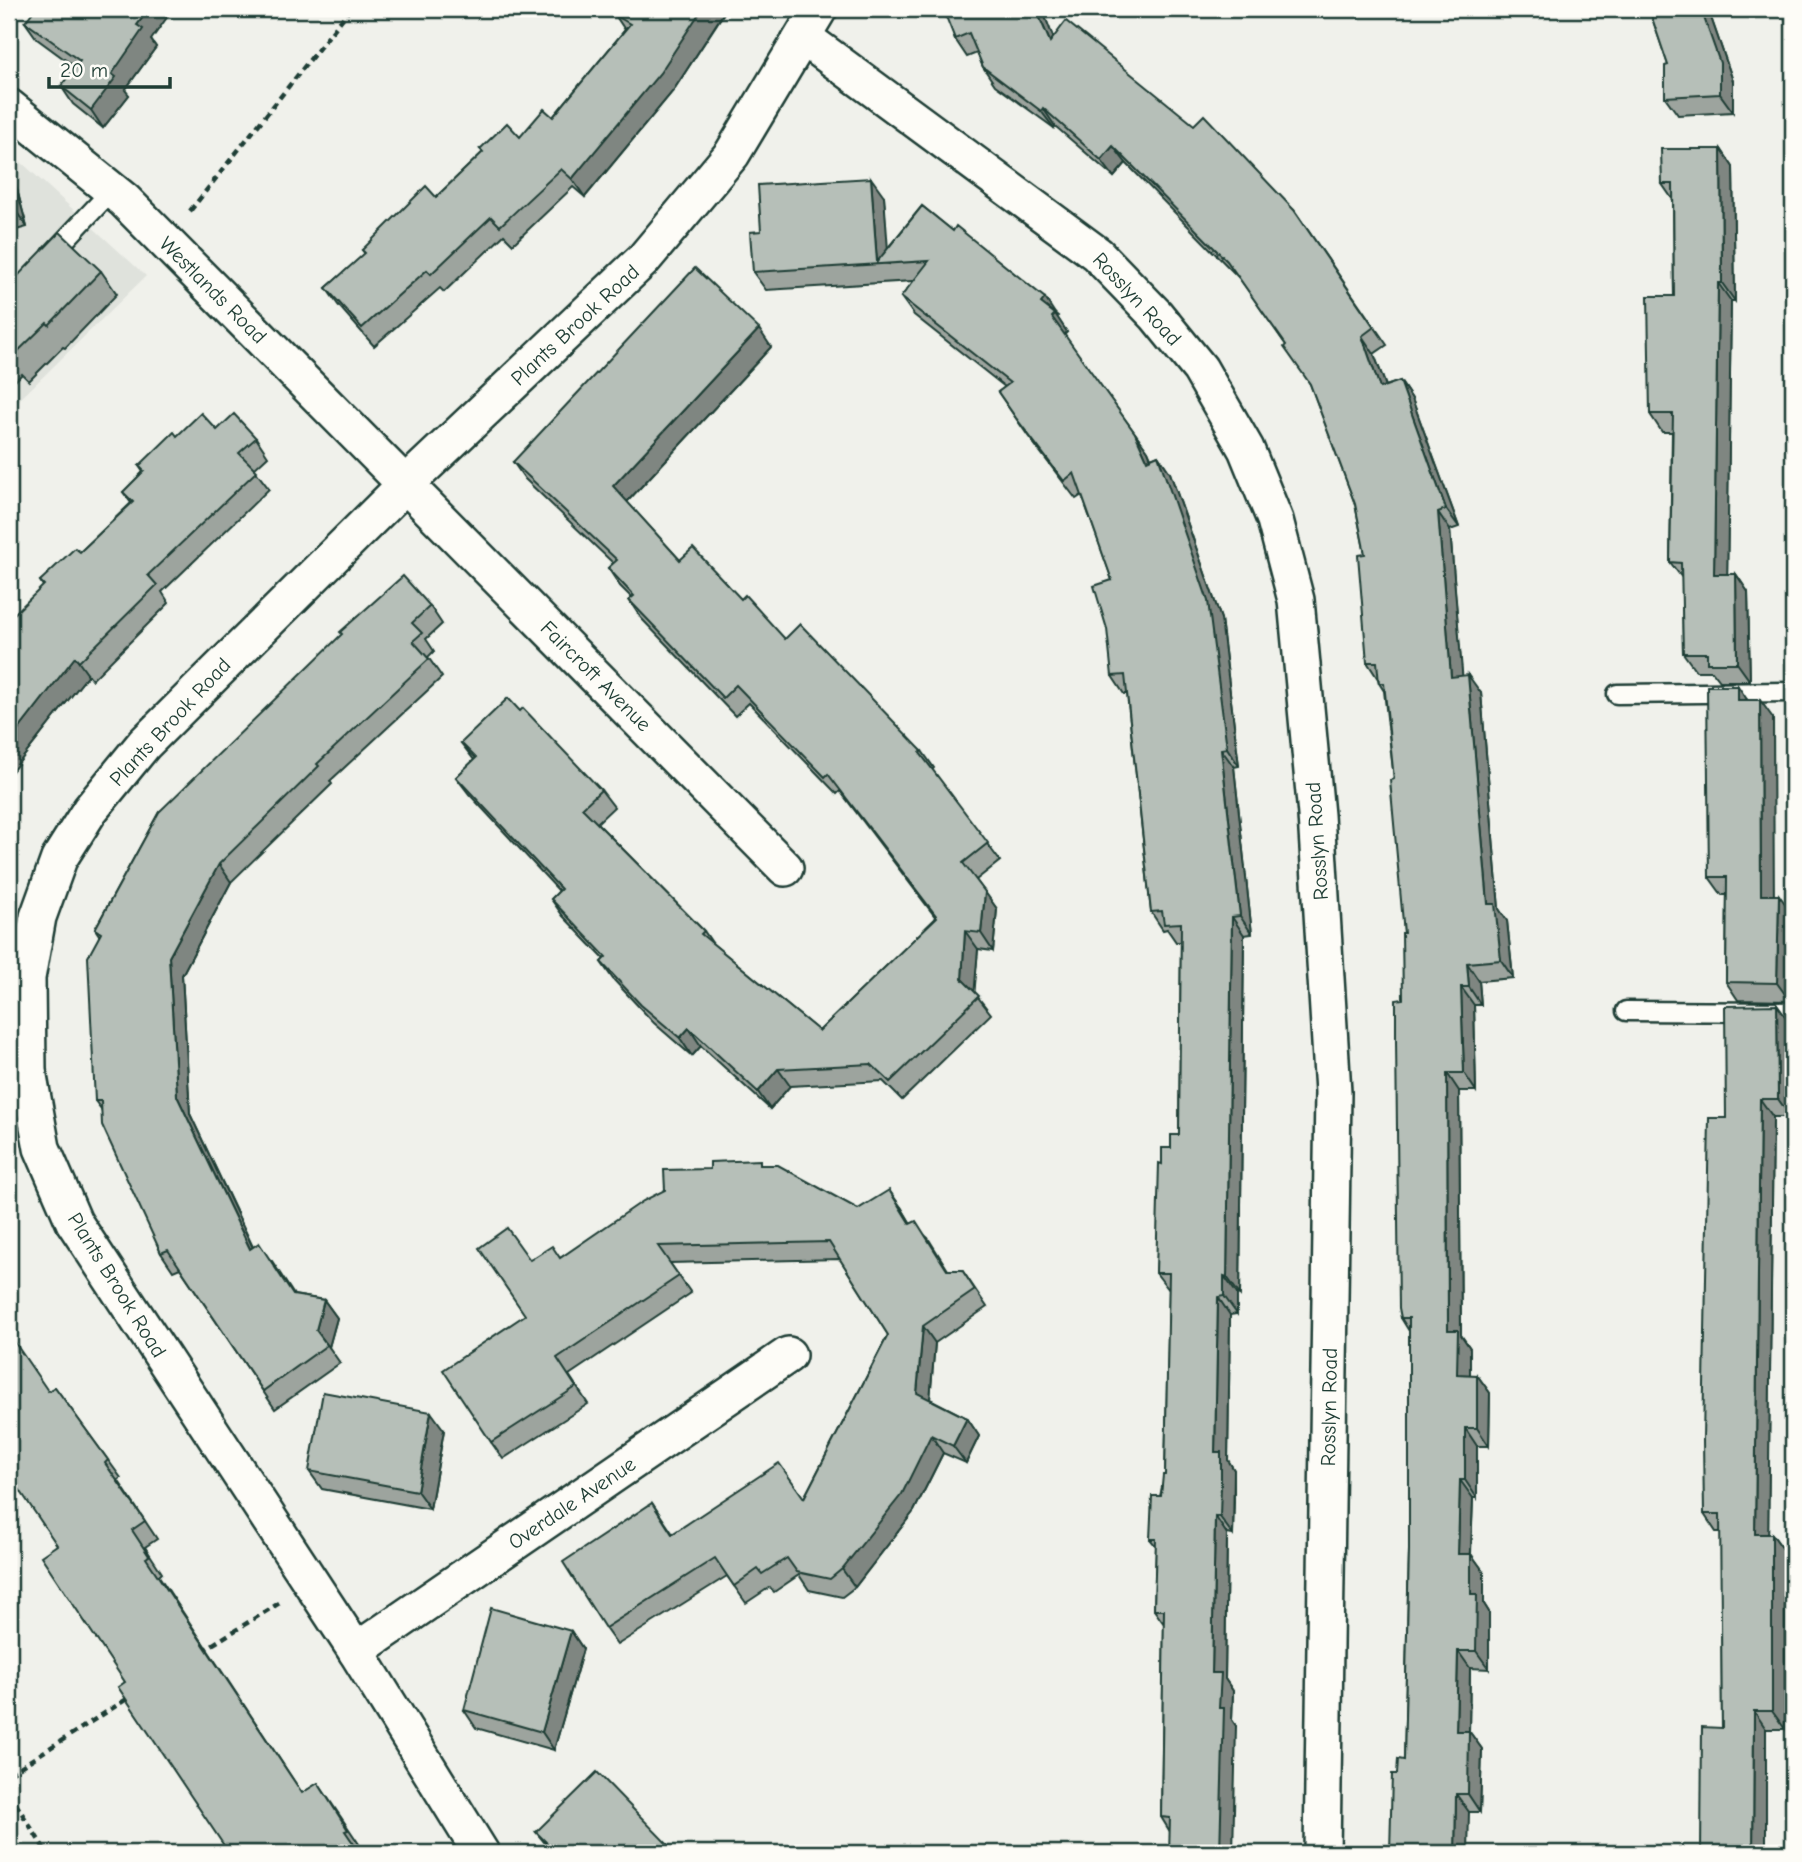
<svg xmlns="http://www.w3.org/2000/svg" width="1802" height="1862" viewBox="0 0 1802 1862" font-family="'Comic Neue',sans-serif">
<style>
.built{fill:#dfe2dc}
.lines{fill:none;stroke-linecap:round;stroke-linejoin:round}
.lane-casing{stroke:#1f3d34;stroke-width:23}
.street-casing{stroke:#1f3d34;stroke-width:40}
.path{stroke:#1f3d34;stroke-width:4.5;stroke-dasharray:7 5;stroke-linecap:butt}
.lane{stroke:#fdfcf7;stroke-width:18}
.street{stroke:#fdfcf7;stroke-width:35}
.wall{fill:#9da49e;stroke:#1f3d34;stroke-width:2}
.shaded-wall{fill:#7f8681;stroke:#1f3d34;stroke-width:2}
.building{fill:#b6bfb8;stroke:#1f3d34;stroke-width:2}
.labels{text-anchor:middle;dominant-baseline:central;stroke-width:5;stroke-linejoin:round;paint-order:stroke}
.street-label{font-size:21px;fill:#1f3d34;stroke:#fdfcf7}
</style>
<rect width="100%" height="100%" fill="#f0f1eb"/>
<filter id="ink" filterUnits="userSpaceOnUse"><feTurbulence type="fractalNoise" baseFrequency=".0143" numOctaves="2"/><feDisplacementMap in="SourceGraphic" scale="14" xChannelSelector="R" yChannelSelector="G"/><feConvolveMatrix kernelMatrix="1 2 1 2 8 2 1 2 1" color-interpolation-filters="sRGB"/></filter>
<g filter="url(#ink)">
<path class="built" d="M 9,151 L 146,276 L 9,410 Z"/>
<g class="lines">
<g class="lane-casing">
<g id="lane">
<path d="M 52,254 L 112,190"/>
<path d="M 1617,694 L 1793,692"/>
<path d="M 1626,1011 L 1793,1012"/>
</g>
</g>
<g class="street-casing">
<g id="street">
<path d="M 803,37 L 1097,254 L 1156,315 L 1200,369 L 1246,449 L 1275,520 L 1296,600 L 1316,815 L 1333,1092 L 1322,1853"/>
<path d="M 9,107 L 124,200 L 785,868"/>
<path d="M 356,1651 L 788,1355"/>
<path d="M 481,1853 L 356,1651 L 74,1222 L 42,1148 L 28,1071 L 27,978 L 38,917 L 59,859 L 90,810 L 144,744 L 406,484 L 643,260 L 732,154 L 819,9"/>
</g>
</g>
<g class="path">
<path d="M 190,211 L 350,9"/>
<path d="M 202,1651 L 281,1602"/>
<path d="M 9,1774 L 130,1697"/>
<path d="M 9,1793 L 47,1853"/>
</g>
<use href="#lane" class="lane"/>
<use href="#street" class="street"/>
</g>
<g class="wall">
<path d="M 945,9 L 1042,9 L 1053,37 L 1294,210 L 1387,345 L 1374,354 L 1386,386 L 1400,381 L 1412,399 L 1459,527 L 1450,530 L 1462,676 L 1481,693 L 1499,909 L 1507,921 L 1513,978 L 1479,981 L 1481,1005 L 1474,1005 L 1476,1091 L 1459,1091 L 1461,1335 L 1470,1348 L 1470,1375 L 1477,1375 L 1490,1393 L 1489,1446 L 1477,1446 L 1477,1498 L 1473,1498 L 1471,1554 L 1484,1572 L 1484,1604 L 1489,1612 L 1489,1669 L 1470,1668 L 1469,1731 L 1482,1749 L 1480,1812 L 1469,1812 L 1397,1774 L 1404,1760 L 1409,1550 L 1409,1331 L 1401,1318 L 1404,933 L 1394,779 L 1384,691 L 1379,683 L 1378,679 L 1367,662 L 1365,554 L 1355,504 L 1310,384 L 1286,345 L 1240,279 L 1126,163 L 1114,177 L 1055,126 L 1054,128 L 995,85 L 983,67 L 977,53 L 967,57 L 955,39 Z"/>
<path d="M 1649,9 L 1708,9 L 1733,81 L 1733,112 L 1678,115 L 1665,97 L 1668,65 Z"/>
<path d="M 724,13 L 673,91 L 585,197 L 573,187 L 513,244 L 504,235 L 444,292 L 440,288 L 374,346 L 338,305 L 326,288 L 365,254 L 362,250 L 436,197 L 483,152 L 480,149 L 520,137 L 553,117 L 625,30 L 615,15 Z"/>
<path d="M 25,22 L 151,40 L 156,47 L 125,90 L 129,95 L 103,128 L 73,104 L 61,86 L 75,67 L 37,39 Z"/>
<path d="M 1721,149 L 1733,167 L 1735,301 L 1731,301 L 1727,574 L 1736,574 L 1748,592 L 1750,681 L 1720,681 L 1712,671 L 1696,671 L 1683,653 L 1682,578 L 1670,562 L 1672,432 L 1662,432 L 1650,414 L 1674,296 L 1673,200 L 1662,184 Z"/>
<path d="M 9,171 L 14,179 L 27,227 L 9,232 Z"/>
<path d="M 884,196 L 887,249 L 922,206 L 1058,316 L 1057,317 L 1067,332 L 1064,335 L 1148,451 L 1151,458 L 1158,455 L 1170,473 L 1221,619 L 1239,766 L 1234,767 L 1252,934 L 1244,935 L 1240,1295 L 1237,1294 L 1237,1314 L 1230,1315 L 1228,1460 L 1234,1470 L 1234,1502 L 1233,1535 L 1227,1534 L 1225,1679 L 1233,1691 L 1232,1720 L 1236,1726 L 1169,1830 L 1161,1817 L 1164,1624 L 1154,1610 L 1156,1546 L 1150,1539 L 1165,1475 L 1169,1290 L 1156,1273 L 1162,1164 L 1179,1135 L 1181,942 L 1176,942 L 1167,929 L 1163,930 L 1151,912 L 1127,694 L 1124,694 L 1112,676 L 1112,580 L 1082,495 L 1076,499 L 1028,436 L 998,392 L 1005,387 L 914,315 L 901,297 L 914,281 L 766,290 L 753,272 L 761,231 Z"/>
<path d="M 101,271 L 117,294 L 65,348 L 63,347 L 29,381 L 22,374 L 9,387 L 9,285 Z"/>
<path d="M 771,347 L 627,502 L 680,560 L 741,599 L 785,639 L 922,751 L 934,768 L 932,770 L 1000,861 L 976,880 L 997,909 L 993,951 L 978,949 L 974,992 L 991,1014 L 902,1100 L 883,1081 L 790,1086 L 770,1109 L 701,1046 L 692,1056 L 654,1023 L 613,979 L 601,962 L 604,959 L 563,916 L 551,899 L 559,891 L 469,794 L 456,777 L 474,760 L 461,743 L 520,711 L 601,790 L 614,807 L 597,823 L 704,931 L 713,944 L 819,1031 L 936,918 L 840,791 L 837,794 L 749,703 L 735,716 L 641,618 L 629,600 L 632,598 L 620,586 L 608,568 L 613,563 L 525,479 L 513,462 Z"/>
<path d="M 217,430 L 256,438 L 268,456 L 254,469 L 269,489 L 162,592 L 169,603 L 92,680 L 88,675 L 9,775 L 43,586 L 40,581 L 80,552 L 131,503 L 123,492 L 143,472 L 139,466 L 177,436 Z"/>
<path d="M 430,606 L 442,624 L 426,639 L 434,651 L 428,657 L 442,677 L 330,781 L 332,784 L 231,882 L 182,975 L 190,1114 L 253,1247 L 272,1261 L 294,1295 L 324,1300 L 337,1318 L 329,1347 L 340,1363 L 275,1409 L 180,1268 L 173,1271 L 161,1253 L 101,1109 L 95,1101 L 99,935 L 95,929 L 159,812 Z"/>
<path d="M 1748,700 L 1773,718 L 1773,895 L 1792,913 L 1790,1001 L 1738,1000 L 1726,982 L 1727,895 L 1722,895 L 1709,877 Z"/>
<path d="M 1777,1005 L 1790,1023 L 1791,1117 L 1773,1117 L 1768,1534 L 1772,1534 L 1785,1552 L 1785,1729 L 1766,1729 L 1766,1853 L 1701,1853 L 1722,1728 L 1721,1532 L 1716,1532 L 1704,1514 L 1726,1118 Z"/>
<path d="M 763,1165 L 858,1209 L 901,1207 L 911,1224 L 928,1238 L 948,1270 L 962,1270 L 987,1307 L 935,1343 L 930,1399 L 967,1418 L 979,1436 L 966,1463 L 943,1453 L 914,1511 L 855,1587 L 842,1597 L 809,1590 L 799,1575 L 774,1592 L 770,1587 L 746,1603 L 727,1576 L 617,1645 L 605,1628 L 652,1503 L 673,1534 L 804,1498 L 888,1335 L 840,1259 L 670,1263 L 691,1293 L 569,1375 L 588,1404 L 503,1459 L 491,1442 L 525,1315 L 530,1260 L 560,1258 L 710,1169 Z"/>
<path d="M 55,1387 L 121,1478 L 118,1480 L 157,1539 L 145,1547 L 162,1573 L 159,1576 L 302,1793 L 318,1783 L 361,1847 L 358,1849 L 125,1682 L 57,1545 L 48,1391 Z"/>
<path d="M 444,1430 L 430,1509 L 322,1489 L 309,1471 Z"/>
<path d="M 571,1631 L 583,1649 L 554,1750 L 476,1728 L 464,1710 Z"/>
<path d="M 536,1832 L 674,1851 L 676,1853 L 553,1853 Z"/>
</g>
<g class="shaded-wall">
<path d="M 149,9 L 173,9 L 151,40 L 156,47 L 125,90 L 129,95 L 103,128 L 91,110 L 112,74 L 137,25 Z"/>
<path d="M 702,9 L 726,9 L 673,91 L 585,197 L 572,179 Z"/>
<path d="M 1036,9 L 1042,9 L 1062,60 L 1050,42 Z"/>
<path d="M 1701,9 L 1708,9 L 1733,81 L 1733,112 L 1720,94 Z"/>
<path d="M 1043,108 L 1055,126 L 1054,128 L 1041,111 Z"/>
<path d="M 1113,146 L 1126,163 L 1114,177 L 1101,160 Z"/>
<path d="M 1721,149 L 1733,167 L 1735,301 L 1722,283 Z"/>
<path d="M 9,171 L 14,179 L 27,227 L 11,204 L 9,197 Z"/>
<path d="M 871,178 L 884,196 L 889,264 L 877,262 Z"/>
<path d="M 1718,283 L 1731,301 L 1727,592 L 1714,574 Z"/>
<path d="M 1045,298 L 1067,332 L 1064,335 L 1041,303 Z"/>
<path d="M 759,329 L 771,347 L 625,504 L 613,486 Z"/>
<path d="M 1362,336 L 1374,354 L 1393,406 L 1380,388 Z"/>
<path d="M 1400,381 L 1412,399 L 1459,527 L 1446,509 Z"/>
<path d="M 1135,433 L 1148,451 L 1159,478 L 1147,460 Z"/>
<path d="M 1158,455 L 1170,473 L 1221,619 L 1239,766 L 1227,748 Z"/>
<path d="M 1438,512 L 1450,530 L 1464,695 L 1451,677 Z"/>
<path d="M 1736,574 L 1748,592 L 1750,681 L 1737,663 Z"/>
<path d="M 75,657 L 88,675 L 9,775 L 9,742 Z"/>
<path d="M 1468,675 L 1481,693 L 1499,909 L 1507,921 L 1513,978 L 1501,960 L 1488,904 Z"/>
<path d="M 1738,686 L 1750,704 L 1738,700 Z"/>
<path d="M 1760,700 L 1773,718 L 1774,913 L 1761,895 Z"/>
<path d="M 1221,749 L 1234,767 L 1252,934 L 1240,916 Z"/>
<path d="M 219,864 L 231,882 L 182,975 L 190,1114 L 262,1267 L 250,1249 L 177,1096 L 169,957 Z"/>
<path d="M 985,892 L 997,909 L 993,951 L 981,933 Z"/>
<path d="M 1779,895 L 1792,913 L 1790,1001 L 1777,983 Z"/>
<path d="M 1232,917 L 1244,935 L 1240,1295 L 1227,1277 Z"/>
<path d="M 965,931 L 978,949 L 974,997 L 962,979 Z"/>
<path d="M 1467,963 L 1479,981 L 1481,1005 L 1469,987 Z"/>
<path d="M 1461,987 L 1474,1005 L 1476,1091 L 1464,1073 Z"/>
<path d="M 1777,1005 L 1790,1023 L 1791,1117 L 1778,1099 Z"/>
<path d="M 689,1028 L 701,1046 L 692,1056 L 680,1038 Z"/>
<path d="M 778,1069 L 790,1086 L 770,1109 L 758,1092 Z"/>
<path d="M 1447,1073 L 1459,1091 L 1461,1335 L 1470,1348 L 1470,1392 L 1457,1374 L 1448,1330 Z"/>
<path d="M 1760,1099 L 1773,1117 L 1768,1552 L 1755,1534 Z"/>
<path d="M 889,1190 L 901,1207 L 922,1242 L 910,1224 Z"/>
<path d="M 1224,1276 L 1237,1294 L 1237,1314 L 1224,1296 Z"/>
<path d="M 1218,1297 L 1230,1315 L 1228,1460 L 1234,1470 L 1233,1535 L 1220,1517 L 1215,1452 Z"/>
<path d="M 324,1300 L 337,1318 L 329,1347 L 316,1330 Z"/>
<path d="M 923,1326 L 935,1343 L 929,1410 L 917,1393 Z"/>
<path d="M 1477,1375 L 1490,1393 L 1489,1446 L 1477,1428 Z"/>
<path d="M 431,1412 L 444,1430 L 430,1509 L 417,1491 Z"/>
<path d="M 967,1418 L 979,1436 L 966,1463 L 953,1446 Z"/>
<path d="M 1465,1428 L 1477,1446 L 1477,1498 L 1465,1480 Z"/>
<path d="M 931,1435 L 943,1453 L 914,1511 L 855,1587 L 842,1569 Z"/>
<path d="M 1460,1480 L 1473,1498 L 1470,1572 L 1458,1554 Z"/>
<path d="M 1215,1516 L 1227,1534 L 1225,1679 L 1233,1691 L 1232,1720 L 1236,1726 L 1233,1853 L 1220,1853 L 1212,1673 Z"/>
<path d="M 1772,1534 L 1785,1552 L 1785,1729 L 1772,1711 Z"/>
<path d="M 1471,1554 L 1484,1572 L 1484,1604 L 1489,1612 L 1489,1669 L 1476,1651 L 1471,1594 Z"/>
<path d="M 571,1631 L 583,1649 L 554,1750 L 542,1732 Z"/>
<path d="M 1458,1651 L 1470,1668 L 1469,1731 L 1482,1749 L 1480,1812 L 1468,1794 L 1456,1731 Z"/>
<path d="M 1754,1711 L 1766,1729 L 1766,1853 L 1753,1853 Z"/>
<path d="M 1456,1794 L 1469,1812 L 1468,1853 L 1455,1853 Z"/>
</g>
<g class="building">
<path d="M 35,9 L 149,9 L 137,25 L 143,29 L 112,74 L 116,77 L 91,110 L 61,86 L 80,61 L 25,22 Z"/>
<path d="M 619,9 L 702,9 L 660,73 L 572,179 L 561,169 L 500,226 L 491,217 L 431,274 L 427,270 L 362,328 L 326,288 L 365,253 L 362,250 L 426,186 L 436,197 L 483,152 L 480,149 L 507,123 L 520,137 L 544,109 L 553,117 L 630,24 L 615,15 Z"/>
<path d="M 943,9 L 1036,9 L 1050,42 L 1066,21 L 1194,125 L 1204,115 L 1294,210 L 1374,327 L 1362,336 L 1380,388 L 1400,381 L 1446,509 L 1438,512 L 1451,677 L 1468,675 L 1488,904 L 1495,904 L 1501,960 L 1467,963 L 1469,987 L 1461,987 L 1464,1073 L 1447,1073 L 1448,1330 L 1458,1330 L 1457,1374 L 1477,1375 L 1477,1428 L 1465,1428 L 1465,1480 L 1460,1480 L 1458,1554 L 1471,1554 L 1471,1594 L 1477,1594 L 1476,1651 L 1458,1651 L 1456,1731 L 1469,1731 L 1468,1794 L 1456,1794 L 1455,1853 L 1390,1853 L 1392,1774 L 1397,1774 L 1398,1759 L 1404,1760 L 1409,1550 L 1409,1318 L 1401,1318 L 1399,1308 L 1396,1040 L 1396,1000 L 1403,999 L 1402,933 L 1404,933 L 1390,780 L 1394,779 L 1384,683 L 1379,683 L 1377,662 L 1367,662 L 1358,555 L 1365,554 L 1355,504 L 1310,384 L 1284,347 L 1286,345 L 1227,261 L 1113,146 L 1101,160 L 1043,108 L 1041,111 L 983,67 L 969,33 L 955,39 Z"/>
<path d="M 1649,9 L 1701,9 L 1720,63 L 1720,94 L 1665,97 L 1665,66 L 1668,65 Z"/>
<path d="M 1661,149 L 1721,149 L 1722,283 L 1718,283 L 1714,574 L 1736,574 L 1737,663 L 1707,663 L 1707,653 L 1683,653 L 1681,563 L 1670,562 L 1673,414 L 1650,414 L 1648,296 L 1674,296 L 1673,184 L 1662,184 Z"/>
<path d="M 871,178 L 877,262 L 922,206 L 953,231 L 956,226 L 1045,298 L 1041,303 L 1055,314 L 1052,317 L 1135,433 L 1147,460 L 1158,455 L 1208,601 L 1227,748 L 1221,749 L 1240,916 L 1232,917 L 1227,1277 L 1224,1276 L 1224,1296 L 1218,1297 L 1215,1452 L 1221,1452 L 1221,1484 L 1220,1517 L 1215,1516 L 1212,1673 L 1221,1673 L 1219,1708 L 1224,1708 L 1220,1853 L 1169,1853 L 1170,1818 L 1161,1817 L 1164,1610 L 1154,1610 L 1156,1539 L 1150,1539 L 1152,1496 L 1161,1496 L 1163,1475 L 1165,1475 L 1169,1273 L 1156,1273 L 1159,1163 L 1162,1164 L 1162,1148 L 1171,1148 L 1171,1135 L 1179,1135 L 1181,923 L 1164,924 L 1162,911 L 1151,912 L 1125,675 L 1112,676 L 1107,629 L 1094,586 L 1112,580 L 1074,473 L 1064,481 L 1016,418 L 998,392 L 1010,383 L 901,297 L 929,261 L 753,272 L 750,232 L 761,231 L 758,185 Z"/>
<path d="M 60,232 L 101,271 L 49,325 L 47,323 L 12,357 L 9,354 L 9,285 Z"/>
<path d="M 695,268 L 759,329 L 613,486 L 680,560 L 693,548 L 741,599 L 745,595 L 785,639 L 800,624 L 922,751 L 920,753 L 988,843 L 963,863 L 985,892 L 981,933 L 965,931 L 962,979 L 979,996 L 890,1082 L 871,1064 L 778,1069 L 758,1092 L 689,1028 L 680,1038 L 641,1005 L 601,962 L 606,957 L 551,899 L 561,889 L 456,777 L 476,758 L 461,743 L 508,698 L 520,711 L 523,708 L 601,790 L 582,808 L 704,931 L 701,934 L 819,1031 L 937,917 L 828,774 L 825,777 L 736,685 L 723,698 L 629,600 L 634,596 L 608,568 L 617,560 L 513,462 Z"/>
<path d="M 201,413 L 217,430 L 234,414 L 256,438 L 239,453 L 257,471 L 148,575 L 157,585 L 79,662 L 75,657 L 9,742 L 9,619 L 44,585 L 40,581 L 75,548 L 80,552 L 133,502 L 123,492 L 144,471 L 139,466 L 174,432 L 177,436 Z"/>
<path d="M 403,576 L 430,606 L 412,623 L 422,633 L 413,641 L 429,659 L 317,764 L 319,766 L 219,864 L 169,957 L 177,1096 L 250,1249 L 259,1243 L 293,1295 L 324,1300 L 316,1330 L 327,1345 L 263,1391 L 168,1250 L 161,1253 L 102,1125 L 101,1101 L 95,1101 L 88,957 L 101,933 L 95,929 L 159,812 L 342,634 L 340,632 Z"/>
<path d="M 1707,686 L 1738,686 L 1738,700 L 1760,700 L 1761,895 L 1779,895 L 1777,983 L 1726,982 L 1727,877 L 1709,877 Z"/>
<path d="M 1777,1005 L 1778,1099 L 1760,1099 L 1755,1534 L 1772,1534 L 1772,1711 L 1754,1711 L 1753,1853 L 1701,1853 L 1702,1727 L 1722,1728 L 1720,1514 L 1704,1514 L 1703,1439 L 1709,1118 L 1726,1118 L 1725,1006 Z"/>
<path d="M 760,1160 L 760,1165 L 778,1165 L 858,1209 L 889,1190 L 910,1224 L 916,1221 L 947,1270 L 962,1270 L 975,1290 L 923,1326 L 917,1393 L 967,1418 L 953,1446 L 931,1435 L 902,1494 L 842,1569 L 830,1579 L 797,1572 L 787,1558 L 762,1574 L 758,1569 L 734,1586 L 715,1558 L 605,1628 L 563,1562 L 652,1503 L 672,1534 L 779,1463 L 804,1498 L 888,1335 L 829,1242 L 658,1246 L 679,1276 L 557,1358 L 576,1387 L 491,1442 L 443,1370 L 525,1315 L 479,1248 L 507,1228 L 530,1260 L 552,1246 L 560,1258 L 643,1201 L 665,1190 L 664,1170 L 710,1169 L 710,1162 Z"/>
<path d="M 9,1334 L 48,1391 L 55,1387 L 108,1460 L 105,1463 L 145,1521 L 132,1530 L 149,1556 L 146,1558 L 302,1793 L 318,1783 L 348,1830 L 345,1831 L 360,1853 L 229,1853 L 118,1687 L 125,1682 L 41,1556 L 57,1545 L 9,1474 Z"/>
<path d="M 323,1392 L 431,1412 L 417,1491 L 309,1471 Z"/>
<path d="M 491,1608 L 571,1631 L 542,1732 L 464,1710 Z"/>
<path d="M 597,1772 L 674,1851 L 671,1853 L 557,1853 L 536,1832 Z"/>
</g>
</g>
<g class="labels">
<g class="street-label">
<text transform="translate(213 290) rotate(45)">Westlands Road</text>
<text transform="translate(1137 299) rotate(47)">Rosslyn Road</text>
<text transform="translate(575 325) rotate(-43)">Plants Brook Road</text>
<text transform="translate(596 676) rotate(45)">Faircroft Avenue</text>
<text transform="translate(170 722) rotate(-47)">Plants Brook Road</text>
<text transform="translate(1317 841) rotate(-94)">Rosslyn Road</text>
<text transform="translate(117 1285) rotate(58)">Plants Brook Road</text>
<text transform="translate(1329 1407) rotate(-89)">Rosslyn Road</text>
<text transform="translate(572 1503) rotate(-34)">Overdale Avenue</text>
</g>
</g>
<rect width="1802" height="1862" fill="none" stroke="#fdfcf7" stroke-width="35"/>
<rect x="18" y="18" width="1767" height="1827" fill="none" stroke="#1f3d34" stroke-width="2.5" filter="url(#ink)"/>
<path d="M49 77v10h121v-10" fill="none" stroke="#1f3d34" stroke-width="3.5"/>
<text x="60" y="77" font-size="21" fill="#1f3d34" stroke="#fdfcf7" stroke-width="5" paint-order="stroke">20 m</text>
</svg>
